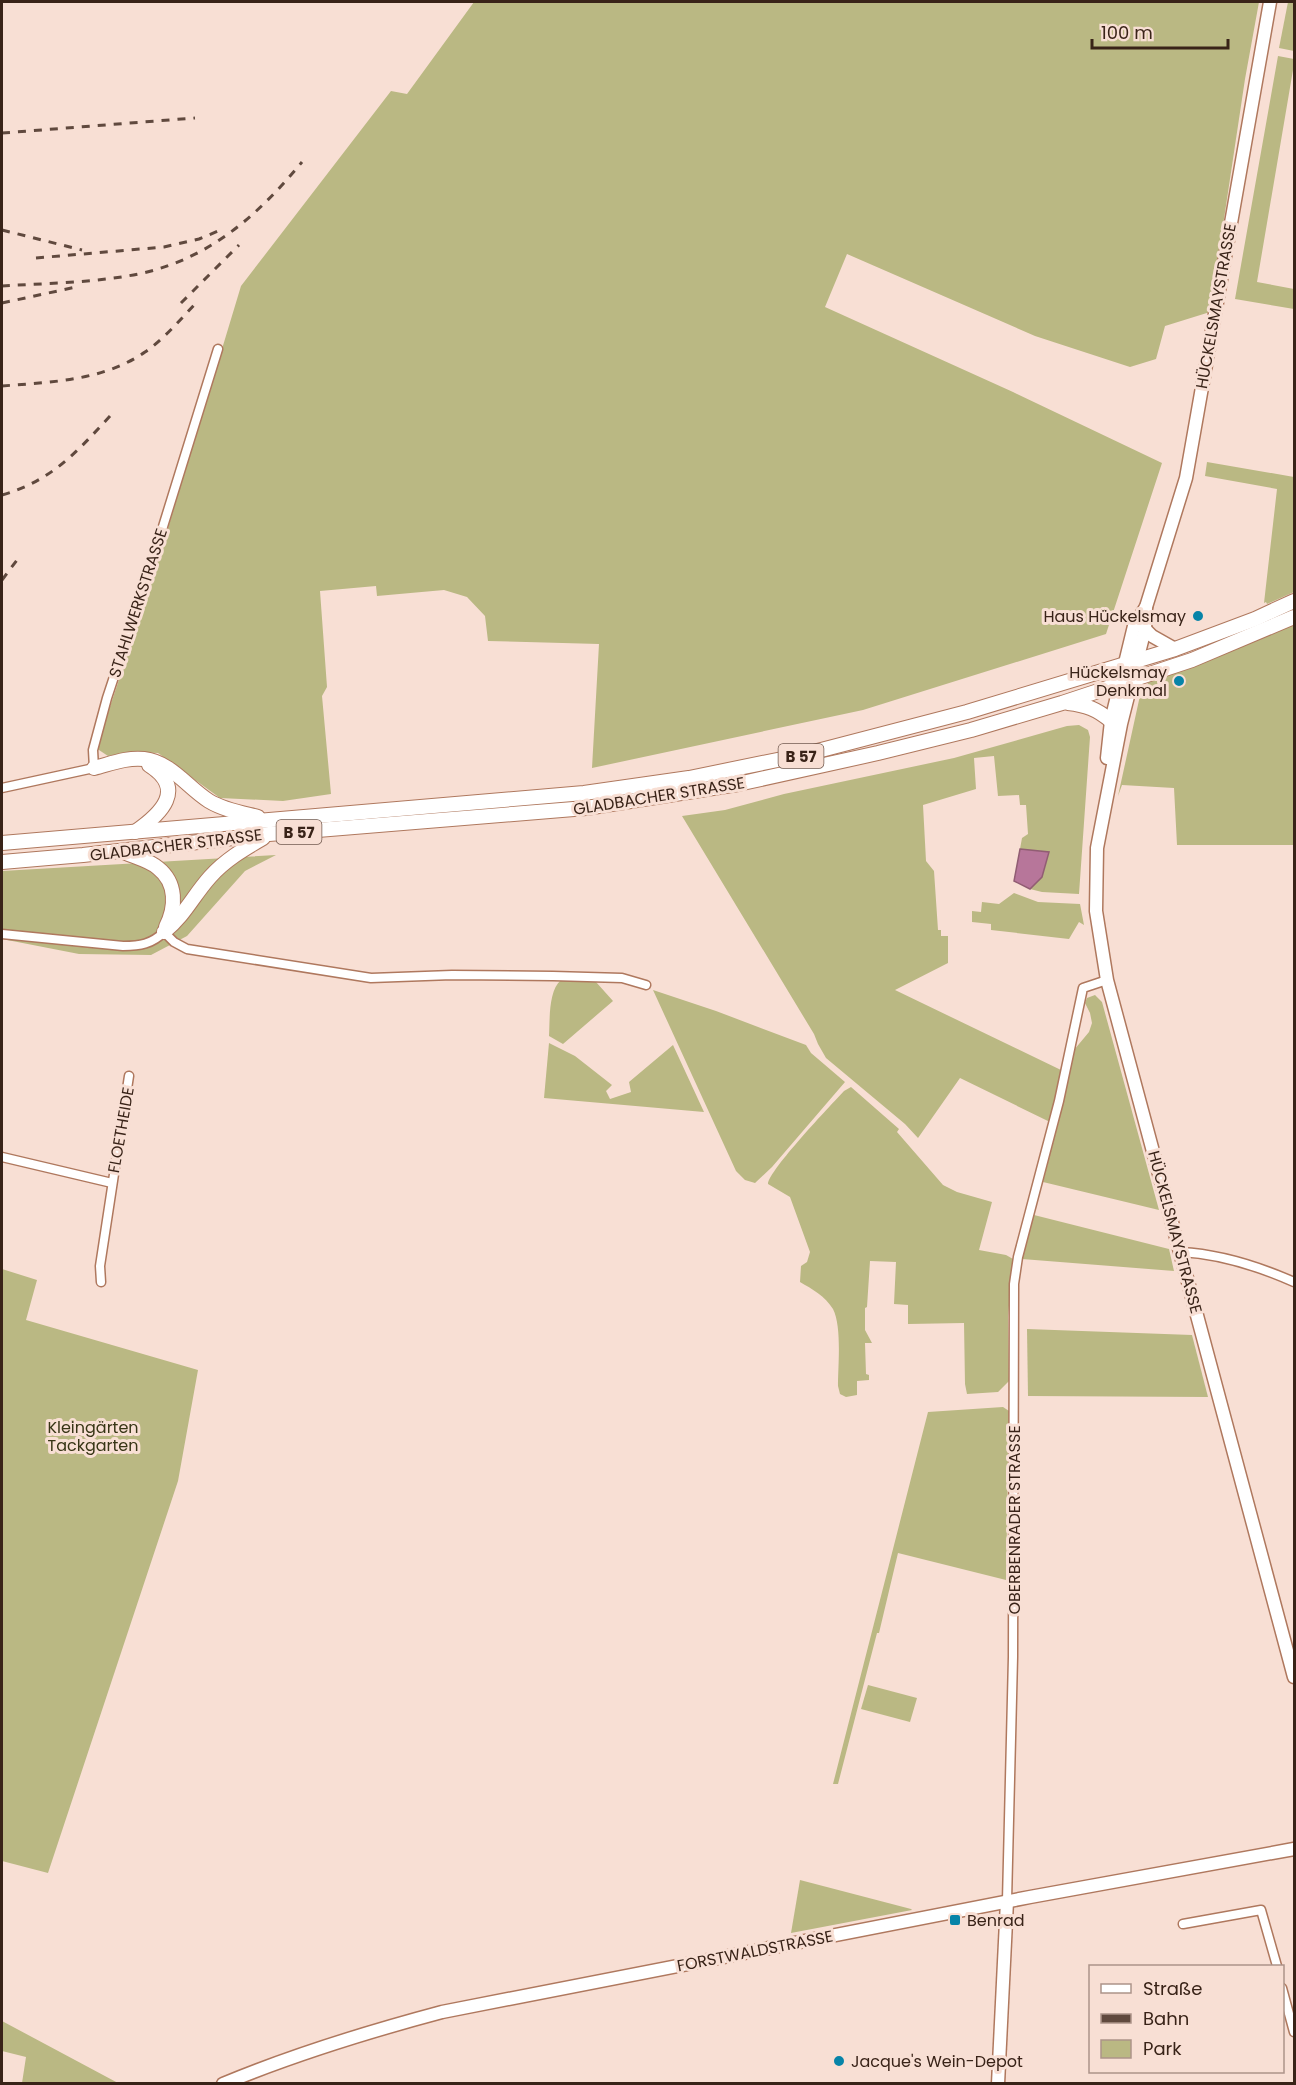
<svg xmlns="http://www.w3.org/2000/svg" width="1296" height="2085" viewBox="0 0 1296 2085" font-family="Poppins,sans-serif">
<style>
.green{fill:#bab883}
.water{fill:#b7769a;stroke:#915d73;stroke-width:1.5}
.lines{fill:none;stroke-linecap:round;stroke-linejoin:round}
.street-casing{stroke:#af785e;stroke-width:11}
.secondary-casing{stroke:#af785e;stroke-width:15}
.primary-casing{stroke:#af785e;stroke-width:16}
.street{stroke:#fff;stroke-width:8}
.secondary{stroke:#fff;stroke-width:12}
.primary{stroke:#fff;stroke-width:14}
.rail{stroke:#60493e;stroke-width:3;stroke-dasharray:8 8;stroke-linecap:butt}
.poi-dot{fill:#0784a8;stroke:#f8dfd4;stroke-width:2}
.labels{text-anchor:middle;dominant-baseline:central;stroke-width:6;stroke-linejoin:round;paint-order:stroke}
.shield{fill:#f8dfd4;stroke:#725b50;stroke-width:1.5}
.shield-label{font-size:15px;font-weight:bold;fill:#392318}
.street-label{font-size:16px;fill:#392318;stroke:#f8dfd4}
.poi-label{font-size:16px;fill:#392318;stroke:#f8dfd4;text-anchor:end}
.park-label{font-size:16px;fill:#373515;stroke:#f8dfd4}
</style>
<rect width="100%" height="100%" fill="#f8dfd4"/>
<g class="green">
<path d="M 474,2 L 1259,2 L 1245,79 L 1210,312 L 1165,326 L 1156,359 L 1130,367 L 1035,336 L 847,254 L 825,307 L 1013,392 L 1162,463 L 1106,634 L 863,710 L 592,768 L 599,644 L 488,641 L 485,616 L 467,597 L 444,590 L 377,596 L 376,586 L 320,591 L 327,687 L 322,696 L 331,794 L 283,801 L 220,798 L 158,753 L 132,752 L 108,756 L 96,748 L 148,594 L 241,286 L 391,91 L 407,94 Z"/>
<path d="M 1288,2 L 1294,2 L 1294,51 L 1279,48 Z"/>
<path d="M 1278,56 L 1294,59 L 1294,64 L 1257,282 L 1294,289 L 1294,309 L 1235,299 Z"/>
<path d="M 1207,462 L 1294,477 L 1294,592 L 1267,604 L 1266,602 L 1264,603 L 1277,489 L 1205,476 Z"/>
<path d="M 1294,623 L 1294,845 L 1177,845 L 1174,788 L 1122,785 L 1118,796 L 1141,691 L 1149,682 Z"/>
<path d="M 1079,725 L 1088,730 L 1090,737 L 1079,894 L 1042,892 L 1030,889 L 1042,877 L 1049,852 L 1020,849 L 1022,838 L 1028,834 L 1026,805 L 1020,805 L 1019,795 L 998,796 L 994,756 L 974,758 L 976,789 L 923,805 L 926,861 L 934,871 L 938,930 L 941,930 L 941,936 L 948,936 L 948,963 L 895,990 L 1061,1070 L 1050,1122 L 960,1078 L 918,1138 L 905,1124 L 826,1058 L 818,1044 L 814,1034 L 682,816 L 725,810 L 784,794 L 954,758 L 1067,726 Z"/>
<path d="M 276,855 L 245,871 L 187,936 L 151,955 L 79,954 L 2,939 L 2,871 Z"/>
<path d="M 1014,893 L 1038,902 L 1080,904 L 1084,925 L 1079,922 L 1069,939 L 991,930 L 991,924 L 972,922 L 972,911 L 981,912 L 982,902 L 999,904 Z"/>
<path d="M 561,980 L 596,982 L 613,1001 L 563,1044 L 549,1036 C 550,1021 548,991 561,980 Z"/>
<path d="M 653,990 L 716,1011 L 806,1045 L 811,1053 L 845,1082 L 772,1167 L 755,1183 L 745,1180 L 736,1171 Z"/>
<path d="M 1095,995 L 1102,1002 L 1159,1210 L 1043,1182 L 1058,1124 L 1074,1050 L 1089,1032 L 1092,1023 L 1090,1013 L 1085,1003 L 1087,998 Z"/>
<path d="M 549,1043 L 575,1056 L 612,1085 L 606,1091 L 610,1099 L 631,1092 L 629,1082 L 673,1045 L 704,1112 L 544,1098 Z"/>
<path d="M 851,1087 L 899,1129 L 897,1132 L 943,1185 L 957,1192 L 992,1202 L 979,1250 L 1006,1255 L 1013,1259 L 1008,1317 L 1009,1381 L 998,1392 L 967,1394 L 965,1384 L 964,1323 L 908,1324 L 908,1305 L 894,1304 L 896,1262 L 870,1261 L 867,1307 L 865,1308 L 865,1330 L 872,1343 L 865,1343 L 866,1374 L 869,1375 L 869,1380 L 857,1381 L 857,1395 L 846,1397 L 840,1394 L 838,1386 C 838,1365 842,1327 833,1309 C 825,1296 812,1289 800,1282 L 801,1266 L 807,1262 L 810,1252 L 790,1197 L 768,1184 C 769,1170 831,1105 844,1091 Z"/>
<path d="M 1034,1215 L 1169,1249 L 1174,1271 L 1022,1259 Z"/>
<path d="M 2,1269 L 37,1280 L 26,1320 L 198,1370 L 178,1481 L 48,1873 L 2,1861 Z"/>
<path d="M 1027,1329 L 1192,1335 L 1208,1397 L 1028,1396 Z"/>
<path d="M 1003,1407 L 1009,1411 L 1006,1580 L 898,1553 L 879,1633 L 877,1633 L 838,1784 L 833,1784 L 928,1412 Z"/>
<path d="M 868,1685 L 917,1698 L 910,1722 L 861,1709 Z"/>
<path d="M 800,1880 L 911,1909 L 912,1910 L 791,1933 Z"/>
<path d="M 2,2021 L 118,2083 L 22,2083 L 26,2057 L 2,2051 Z"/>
</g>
<path class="water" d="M 1020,849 L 1049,852 L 1042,877 L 1030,889 L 1014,881 Z"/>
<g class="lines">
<g class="street-casing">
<g id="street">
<path d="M 2,788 L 94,768 L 93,750 L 107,698 L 152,562 L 218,349"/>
<path d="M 2,934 L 123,946 C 140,946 152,944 164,932 L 174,942 L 187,949 L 371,978 L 452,975 L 553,976 L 622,978 L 646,985"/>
<path d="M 2,1157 L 112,1183"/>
<path d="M 1181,1252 C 1220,1254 1260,1267 1294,1282"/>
<path d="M 101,1282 L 100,1266 L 129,1076"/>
<path d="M 1007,1901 L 1013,1657 L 1014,1284 L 1018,1257 L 1059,1101 L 1083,988 L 1107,980"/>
<path d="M 1183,1924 L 1261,1910 L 1277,1966"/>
<path d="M 1282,1988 L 1294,2032"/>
</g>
</g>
<g class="secondary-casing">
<g id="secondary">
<path d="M 1146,607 L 1145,629 L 1121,724 L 1097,848 L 1096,911 L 1107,980 L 1294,1677"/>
<path d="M 1145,629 L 1152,636 L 1175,649"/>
<path d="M 1107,758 L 1111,721 L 1134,626 L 1146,607 L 1186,478 L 1270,2"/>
<path d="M 223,2084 C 295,2054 367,2032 442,2012 L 1030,1897 L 1294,1849"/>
<path d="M 998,2084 L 1007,1901"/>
</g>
</g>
<g class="primary-casing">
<g id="primary">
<path d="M 1068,703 C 1086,705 1097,709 1111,721"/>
<path d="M 94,768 C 110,764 127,757 144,759 C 171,762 188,788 209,801 C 224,810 242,813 258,817"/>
<path d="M 135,832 C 161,814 187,789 149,765"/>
<path d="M 2,843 L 584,793 L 689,778 L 802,755 L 967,712 L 1175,649 L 1255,619 L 1294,601"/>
<path d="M 124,852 C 134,857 149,860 158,868 C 177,883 176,907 166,927"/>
<path d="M 2,862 L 83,855 L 269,834 L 586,808 L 738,784 L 878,753 L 971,730 L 1062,703 L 1192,660 L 1294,617"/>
<path d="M 164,932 C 185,915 193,896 210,877 C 225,860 244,849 263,838"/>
</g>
</g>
<use href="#street" class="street"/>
<use href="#secondary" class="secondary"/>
<use href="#primary" class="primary"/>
<g class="rail">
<path d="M 2,133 L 195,118"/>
<path d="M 2,230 L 82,250"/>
<path d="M 36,258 L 164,247 L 199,239 L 223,229"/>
<path d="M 2,286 C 48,283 97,283 143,273 C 212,257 259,214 302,162"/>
<path d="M 2,303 L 76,287"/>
<path d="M 181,303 L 239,245"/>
<path d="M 2,386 C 51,382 103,381 145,352 C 164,339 179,321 195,304"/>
<path d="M 2,495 C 51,481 76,453 110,416"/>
<path d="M 2,580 L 20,556"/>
</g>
</g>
<g class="poi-dot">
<circle cx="1198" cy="616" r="6"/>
<circle cx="1179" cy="681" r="6"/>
<rect x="949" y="1914" width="12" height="12" rx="3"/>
<circle cx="839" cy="2061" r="6"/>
</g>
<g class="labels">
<g class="shield">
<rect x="778.5" y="744" width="45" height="24" rx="4.5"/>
<rect x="276.5" y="820" width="45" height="24" rx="4.5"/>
</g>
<g class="shield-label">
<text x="801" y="756">B 57</text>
<text x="299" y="832">B 57</text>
</g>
<g class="street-label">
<text transform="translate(1216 306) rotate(-80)">HÜCKELSMAYSTRASSE</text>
<text transform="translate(138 603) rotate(-72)">STAHLWERKSTRASSE</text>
<text transform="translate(659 796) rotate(-9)">GLADBACHER STRASSE</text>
<text transform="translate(176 845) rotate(-7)">GLADBACHER STRASSE</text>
<text transform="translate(121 1130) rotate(-80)">FLOETHEIDE</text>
<text transform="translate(1175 1232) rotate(75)">HÜCKELSMAYSTRASSE</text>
<text transform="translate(1014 1520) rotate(-90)">OBERBENRADER STRASSE</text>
<text transform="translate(755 1951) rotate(-11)">FORSTWALDSTRASSE</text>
</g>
<g class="poi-label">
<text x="1186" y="616">Haus Hückelsmay</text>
<text x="1167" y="672">Hückelsmay<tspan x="1167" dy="18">Denkmal</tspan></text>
<text x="967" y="1920" text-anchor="start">Benrad</text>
<text x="851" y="2061" text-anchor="start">Jacque's Wein-Depot</text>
</g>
<g class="park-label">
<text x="93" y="1427">Kleingärten<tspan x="93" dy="18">Tackgarten</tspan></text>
</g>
</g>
<rect width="1296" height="2085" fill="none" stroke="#392318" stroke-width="6"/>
<rect x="1089" y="1965" width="195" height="108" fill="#f8dfd4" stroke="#ac9489" stroke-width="1.5"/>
<rect x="1101" y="1984" width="30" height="9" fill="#ffffff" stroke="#ac9489" stroke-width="1.5"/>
<text x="1143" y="1995" font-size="18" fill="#392318">Straße</text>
<rect x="1101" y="2014" width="30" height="9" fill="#60493e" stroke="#ac9489" stroke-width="1.5"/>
<text x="1143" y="2025" font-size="18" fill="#392318">Bahn</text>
<rect x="1101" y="2040" width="30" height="18" fill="#bab883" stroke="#ac9489" stroke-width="1.5"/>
<text x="1143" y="2055" font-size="18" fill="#392318">Park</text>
<path d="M1092 39v9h136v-9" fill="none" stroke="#392318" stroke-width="3"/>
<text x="1101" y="39" font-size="18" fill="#392318" stroke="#f8dfd4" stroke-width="4.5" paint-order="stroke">100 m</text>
</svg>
